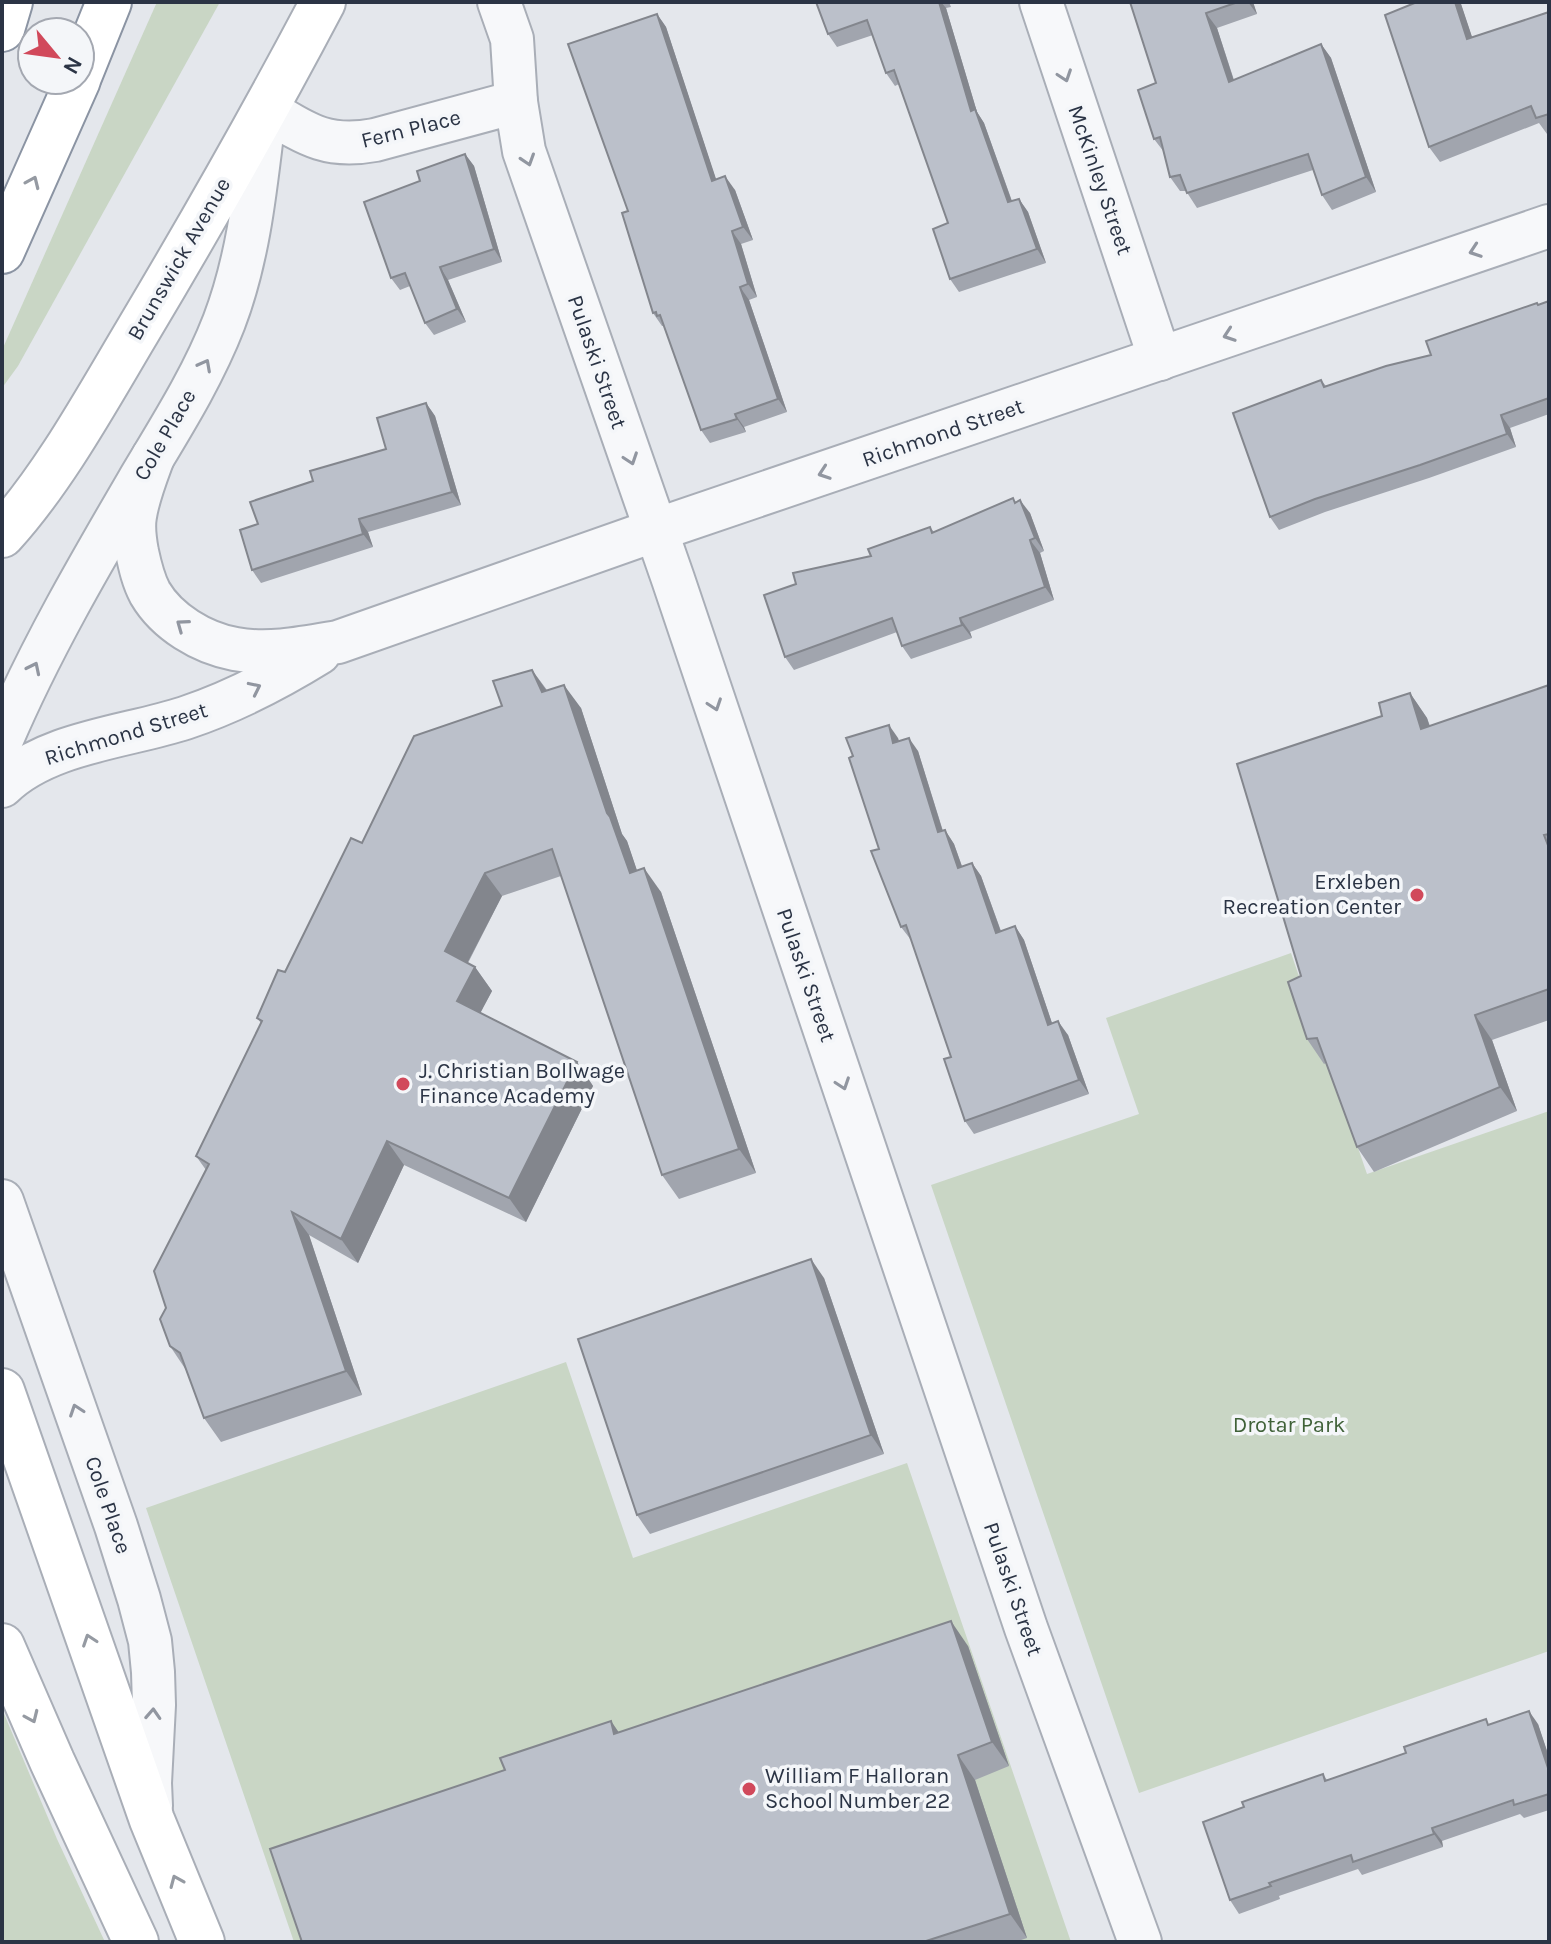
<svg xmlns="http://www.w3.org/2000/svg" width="1551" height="1944" viewBox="0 0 1551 1944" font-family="Karla,sans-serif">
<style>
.green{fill:#c9d6c5}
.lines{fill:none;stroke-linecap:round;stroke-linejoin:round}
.street-casing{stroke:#a9aeb7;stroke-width:46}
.secondary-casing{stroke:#a9aeb7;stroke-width:48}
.highway-casing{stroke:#8b94a3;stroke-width:48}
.street{stroke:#f7f8fa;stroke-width:42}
.secondary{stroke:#fff;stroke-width:44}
.highway{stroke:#fff;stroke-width:44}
.wall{fill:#a1a5ae}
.shaded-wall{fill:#83868d}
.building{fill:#bbc0ca;stroke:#83868d;stroke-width:2}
.oneway{stroke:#9196a0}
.oneway2{stroke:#959aa2}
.poi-dot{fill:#d1495b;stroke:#f4f6f9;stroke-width:3}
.labels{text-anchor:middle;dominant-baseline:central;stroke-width:7;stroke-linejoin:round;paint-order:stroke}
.street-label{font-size:22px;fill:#2b3445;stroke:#f4f6f9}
.poi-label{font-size:22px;fill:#2b3445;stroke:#f4f6f9;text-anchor:start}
.park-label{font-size:22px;fill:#3f6138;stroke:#f4f6f9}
</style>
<rect width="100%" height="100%" fill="#e4e7ec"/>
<g class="green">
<path d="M 157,2 L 220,2 L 18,366 L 2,388 L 2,350 Z"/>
<path d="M 1291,953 L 1367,1174 L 1549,1111 L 1549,1651 L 1139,1793 L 931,1185 L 1139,1114 L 1106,1018 Z"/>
<path d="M 566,1362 L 633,1558 L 907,1463 L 1071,1942 L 294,1942 L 146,1508 Z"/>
<path d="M 2,1709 L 57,1839 L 105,1942 L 2,1942 Z"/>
</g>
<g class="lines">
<g class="street-casing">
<g id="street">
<path d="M 499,2 L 512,39 L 516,102 L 524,151 L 673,579 L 1026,1628 L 1140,1942"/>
<path d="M 1041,2 L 1160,359"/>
<path d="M 153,457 C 146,476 138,496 135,516 C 133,527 135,541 137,552 C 140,566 143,580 150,593 C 167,622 202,643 235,649 C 269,655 303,648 338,642 L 656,530 L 1549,226"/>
<path d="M 2,739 C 40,650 89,566 138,482 C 169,430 202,379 224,322 C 250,254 256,182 265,109 C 306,134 326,149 375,140 L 516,102"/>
<path d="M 2,786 C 47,742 127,737 185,718 C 233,702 277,679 319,653"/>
<path d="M 2,1201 L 116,1526 L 139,1599 L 150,1641 L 153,1672 L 154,1705 L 150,1783 L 151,1806"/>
</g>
</g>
<g class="secondary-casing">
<g id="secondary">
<path d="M 2,535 C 54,478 97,399 137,332 C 202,223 264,114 323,2"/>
<path d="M 2,1391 L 152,1820 L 202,1942"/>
<path d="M 2,1646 L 52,1761 L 136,1942"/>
</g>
</g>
<g class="highway-casing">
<g id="highway">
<path d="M 2,29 L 10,2"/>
<path d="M 80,74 L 109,2"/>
<path d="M 2,251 L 78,80"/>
</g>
</g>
<use href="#street" class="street"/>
<use href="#secondary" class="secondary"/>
<use href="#highway" class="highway"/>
</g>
<g class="wall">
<path d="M 816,2 L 949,2 L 951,7 L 946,8 L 977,112 L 984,123 L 1012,201 L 1019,199 L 1028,212 L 1046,263 L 959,292 L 950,279 L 948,223 L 899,84 L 895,86 L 886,73 L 873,35 L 837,47 L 828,34 Z"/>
<path d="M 1130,2 L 1253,2 L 1257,14 L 1217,28 L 1234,80 L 1321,44 L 1331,58 L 1376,192 L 1332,210 L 1322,195 L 1313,170 L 1197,208 L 1186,191 L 1180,191 L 1170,177 L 1164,152 L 1154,139 L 1156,83 Z"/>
<path d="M 1461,4 L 1472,37 L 1549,12 L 1549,134 L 1547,134 L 1539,123 L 1440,162 L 1429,147 Z"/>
<path d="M 657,14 L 666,27 L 716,180 L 735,190 L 753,240 L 741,244 L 757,297 L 749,300 L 787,412 L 744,427 L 746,432 L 710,443 L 701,430 L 664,326 L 662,326 L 653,313 L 628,211 Z"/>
<path d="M 465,154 L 474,166 L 502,262 L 448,280 L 466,322 L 434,335 L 425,323 L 410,286 L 400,290 L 391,278 L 420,181 Z"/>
<path d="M 1549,301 L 1549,414 L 1510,428 L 1516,447 L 1429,478 L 1325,512 L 1279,530 L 1270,517 L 1321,380 L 1326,386 L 1431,355 Z"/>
<path d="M 426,403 L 435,416 L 461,505 L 368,532 L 373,547 L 261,583 L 252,570 L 313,481 L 386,449 Z"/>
<path d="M 1016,502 L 1030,513 L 1044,551 L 1040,553 L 1054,600 L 970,632 L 972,638 L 911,659 L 902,646 L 897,632 L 794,670 L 785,657 L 796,584 L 871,556 L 930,527 L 934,532 Z"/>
<path d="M 532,670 L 547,690 L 581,708 L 622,834 L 627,841 L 637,871 L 661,892 L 756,1173 L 679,1199 L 662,1175 L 561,876 L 502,896 L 468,963 L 475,967 L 492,991 L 480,1013 L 577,1062 L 593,1086 L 526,1222 L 404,1165 L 358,1263 L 309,1235 L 362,1395 L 221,1442 L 204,1418 L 186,1370 L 170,1346 L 166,1308 L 206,1170 L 196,1156 L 261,1023 L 257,1018 L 362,843 L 502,706 Z"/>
<path d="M 1549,685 L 1549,1020 L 1492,1040 L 1517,1111 L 1374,1172 L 1357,1147 L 1326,1063 L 1324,1064 L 1307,1039 L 1301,976 L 1382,716 L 1410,693 L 1427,718 L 1430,726 Z"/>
<path d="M 898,738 L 899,741 L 918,751 L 943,831 L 945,830 L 954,844 L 962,866 L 972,863 L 981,876 L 1001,931 L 1015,926 L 1024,940 L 1052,1023 L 1068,1035 L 1089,1094 L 974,1134 L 965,1121 L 951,1057 L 911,940 L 901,927 L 879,849 Z"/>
<path d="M 824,1278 L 884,1454 L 650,1534 L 637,1515 Z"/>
<path d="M 968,1646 L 1009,1766 L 975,1780 L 1027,1938 L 1015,1942 L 302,1942 L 505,1770 L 611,1721 L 619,1733 Z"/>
<path d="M 1489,1724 L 1538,1724 L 1549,1757 L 1549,1810 L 1524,1818 L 1520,1814 L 1442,1841 L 1443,1847 L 1362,1875 L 1358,1869 L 1279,1896 L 1280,1899 L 1239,1914 L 1230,1900 L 1244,1807 L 1323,1774 L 1327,1780 Z"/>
</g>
<g class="shaded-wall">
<path d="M 939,2 L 941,2 L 946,8 L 977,112 L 984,123 L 1017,216 L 1008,202 L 971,111 Z"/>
<path d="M 1248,2 L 1253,2 L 1257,14 Z"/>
<path d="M 1455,2 L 1460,2 L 1461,4 L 1478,55 L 1467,39 Z"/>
<path d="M 1206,13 L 1217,28 L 1239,97 L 1229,82 Z"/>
<path d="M 657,14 L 666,27 L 721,194 L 712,181 Z"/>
<path d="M 1321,44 L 1331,58 L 1376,192 L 1366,177 Z"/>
<path d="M 465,154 L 474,166 L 502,262 L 494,249 Z"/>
<path d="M 725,176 L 735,190 L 753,240 L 743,227 Z"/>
<path d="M 1019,199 L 1028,212 L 1046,263 L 1037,249 Z"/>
<path d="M 732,231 L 741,244 L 757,297 L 748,284 Z"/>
<path d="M 440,267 L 448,280 L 466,322 L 457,309 Z"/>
<path d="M 740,287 L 749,300 L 787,412 L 778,399 Z"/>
<path d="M 426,403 L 435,416 L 461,505 L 452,492 Z"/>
<path d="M 735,414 L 744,427 L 746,432 L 737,419 Z"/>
<path d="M 1501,415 L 1510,428 L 1516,447 L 1507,434 Z"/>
<path d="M 1020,500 L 1030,513 L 1044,551 L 1035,538 Z"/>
<path d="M 359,519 L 368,532 L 373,547 L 363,534 Z"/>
<path d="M 1030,540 L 1040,553 L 1054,600 L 1045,587 Z"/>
<path d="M 960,618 L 970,632 L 972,638 L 962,625 Z"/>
<path d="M 532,670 L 549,694 L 542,692 Z"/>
<path d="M 564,685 L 581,708 L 622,834 L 627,841 L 646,897 L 630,873 L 607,813 Z"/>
<path d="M 1410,693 L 1427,718 L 1438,753 L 1421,729 Z"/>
<path d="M 889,725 L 898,738 L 902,756 L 893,743 Z"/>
<path d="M 909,738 L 918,751 L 947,845 L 938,832 Z"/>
<path d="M 945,830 L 954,844 L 967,881 L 958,868 Z"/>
<path d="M 972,863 L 981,876 L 1006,946 L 996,933 Z"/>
<path d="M 644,868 L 661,892 L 756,1173 L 739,1149 Z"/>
<path d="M 485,873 L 502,896 L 461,975 L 445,951 Z"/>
<path d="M 1015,926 L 1024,940 L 1057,1038 L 1048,1025 Z"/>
<path d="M 475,967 L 492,991 L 474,1025 L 457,1001 Z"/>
<path d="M 1475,1015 L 1492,1040 L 1517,1111 L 1500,1087 Z"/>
<path d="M 1058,1021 L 1068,1035 L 1089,1094 L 1079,1080 Z"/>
<path d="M 577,1062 L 593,1086 L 526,1222 L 509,1198 Z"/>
<path d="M 387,1141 L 404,1165 L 358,1263 L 341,1239 Z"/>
<path d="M 292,1212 L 309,1235 L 362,1395 L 346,1371 Z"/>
<path d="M 811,1259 L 824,1278 L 884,1454 L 871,1435 Z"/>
<path d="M 951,1621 L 968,1646 L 1009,1766 L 992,1742 Z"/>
<path d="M 1529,1711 L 1538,1724 L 1549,1757 L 1549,1771 Z"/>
<path d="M 611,1721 L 628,1746 L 614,1734 Z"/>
<path d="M 958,1755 L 975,1780 L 1027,1938 L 1010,1914 Z"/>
<path d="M 1432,1828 L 1442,1841 L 1443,1847 L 1434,1834 Z"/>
</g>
<g class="building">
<path d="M 816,2 L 939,2 L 971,111 L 975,109 L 1008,202 L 1019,199 L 1037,249 L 950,279 L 933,229 L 948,223 L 894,70 L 886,73 L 867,20 L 828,34 Z"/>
<path d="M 1130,2 L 1238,2 L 1206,13 L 1229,82 L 1321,44 L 1366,177 L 1322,195 L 1308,154 L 1187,193 L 1180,175 L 1170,177 L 1160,137 L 1154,139 L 1138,90 L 1156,83 Z"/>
<path d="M 1417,2 L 1455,2 L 1467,39 L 1549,12 L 1549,114 L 1536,118 L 1531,106 L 1429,147 L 1385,15 Z"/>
<path d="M 657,14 L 712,181 L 725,176 L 743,227 L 732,231 L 748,284 L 740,287 L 778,399 L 735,414 L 737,419 L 701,430 L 660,315 L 657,316 L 656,312 L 653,313 L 622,213 L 628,211 L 568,44 Z"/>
<path d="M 465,154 L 494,249 L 440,267 L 457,309 L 425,323 L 405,273 L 391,278 L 364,202 L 420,181 L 417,171 Z"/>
<path d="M 1549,301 L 1549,398 L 1501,415 L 1507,434 L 1420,465 L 1315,499 L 1270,517 L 1233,413 L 1321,380 L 1324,387 L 1386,366 L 1431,355 L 1426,341 L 1537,303 L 1538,305 Z"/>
<path d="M 426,403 L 452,492 L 359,519 L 363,534 L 252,570 L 240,530 L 258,524 L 250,502 L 313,481 L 310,471 L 386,449 L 377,418 Z"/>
<path d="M 1013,498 L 1015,503 L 1020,500 L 1035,538 L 1030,540 L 1045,587 L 960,618 L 962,625 L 902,646 L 892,618 L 785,657 L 764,595 L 796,584 L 793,573 L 871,556 L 868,549 L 930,527 L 932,533 Z"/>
<path d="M 532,670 L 542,692 L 564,685 L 607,813 L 610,817 L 630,873 L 644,868 L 739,1149 L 662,1175 L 552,849 L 485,873 L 445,951 L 475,967 L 457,1001 L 577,1062 L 509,1198 L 387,1141 L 341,1239 L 292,1212 L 346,1371 L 204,1418 L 180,1353 L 170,1346 L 160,1319 L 166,1308 L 154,1271 L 209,1164 L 196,1156 L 262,1021 L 257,1018 L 278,970 L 285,972 L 351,838 L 362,843 L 414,736 L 502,706 L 493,681 Z"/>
<path d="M 1549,685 L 1549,834 L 1544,835 L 1549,848 L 1549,989 L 1475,1015 L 1500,1087 L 1357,1147 L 1317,1038 L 1307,1039 L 1288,982 L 1301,976 L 1237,764 L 1382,716 L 1379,703 L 1410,693 L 1421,729 Z"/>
<path d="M 889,725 L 893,743 L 909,738 L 938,832 L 945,830 L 958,868 L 972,863 L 996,933 L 1015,926 L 1048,1025 L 1058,1021 L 1079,1080 L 965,1121 L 944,1059 L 951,1057 L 906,925 L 901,927 L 871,851 L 879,849 L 849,758 L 853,756 L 846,738 Z"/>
<path d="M 811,1259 L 871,1435 L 637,1515 L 578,1339 Z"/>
<path d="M 951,1621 L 992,1742 L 958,1755 L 1010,1914 L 923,1942 L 302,1942 L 270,1849 L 505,1770 L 500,1758 L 611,1721 L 614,1734 Z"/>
<path d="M 1529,1711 L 1549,1771 L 1549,1794 L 1514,1805 L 1513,1800 L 1432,1828 L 1434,1834 L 1353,1862 L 1351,1855 L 1269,1883 L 1271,1886 L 1230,1900 L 1203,1822 L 1244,1807 L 1242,1802 L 1323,1774 L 1325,1781 L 1406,1753 L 1404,1747 L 1486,1719 L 1488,1725 Z"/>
</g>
<defs><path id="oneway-chevron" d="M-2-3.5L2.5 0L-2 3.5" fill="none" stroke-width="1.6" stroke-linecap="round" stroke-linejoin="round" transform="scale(2)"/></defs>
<g class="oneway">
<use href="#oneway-chevron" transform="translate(1065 76) rotate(71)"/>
<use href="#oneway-chevron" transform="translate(528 160) rotate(72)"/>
<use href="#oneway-chevron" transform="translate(1475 251) rotate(161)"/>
<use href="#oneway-chevron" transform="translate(1229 335) rotate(161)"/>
<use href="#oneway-chevron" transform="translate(205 365) rotate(-62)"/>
<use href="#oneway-chevron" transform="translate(631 459) rotate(71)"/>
<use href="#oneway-chevron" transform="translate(824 473) rotate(161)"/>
<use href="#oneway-chevron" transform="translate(182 625) rotate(-144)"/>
<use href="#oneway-chevron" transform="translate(34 668) rotate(-64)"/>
<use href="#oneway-chevron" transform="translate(255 688) rotate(-26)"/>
<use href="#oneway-chevron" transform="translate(715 705) rotate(71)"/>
<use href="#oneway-chevron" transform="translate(843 1084) rotate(71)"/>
<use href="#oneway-chevron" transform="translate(76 1410) rotate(-109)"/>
<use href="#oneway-chevron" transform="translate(153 1714) rotate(-87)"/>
</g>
<g class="oneway2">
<use href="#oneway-chevron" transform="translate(33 182) rotate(-66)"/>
<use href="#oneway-chevron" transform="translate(89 1640) rotate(-109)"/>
<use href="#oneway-chevron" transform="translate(32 1717) rotate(66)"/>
<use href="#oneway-chevron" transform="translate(176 1881) rotate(-113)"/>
</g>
<g class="poi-dot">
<circle cx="1417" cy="895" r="8"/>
<circle cx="403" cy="1084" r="8"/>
<circle cx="749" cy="1789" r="8"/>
</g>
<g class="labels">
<g class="street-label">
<text transform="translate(411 129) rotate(-14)">Fern Place</text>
<text transform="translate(1100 180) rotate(71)">McKinley Street</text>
<text transform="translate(179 259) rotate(-60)">Brunswick Avenue</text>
<text transform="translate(597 362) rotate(71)">Pulaski Street</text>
<text transform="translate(943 433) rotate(-19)">Richmond Street</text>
<text transform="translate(165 435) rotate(-60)">Cole Place</text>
<text transform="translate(126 734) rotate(-17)">Richmond Street</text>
<text transform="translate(806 975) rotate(71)">Pulaski Street</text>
<text transform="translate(108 1505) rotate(71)">Cole Place</text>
<text transform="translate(1013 1589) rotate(71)">Pulaski Street</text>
</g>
<g class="poi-label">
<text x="1401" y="882" text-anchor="end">Erxleben<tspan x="1401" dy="25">Recreation Center</tspan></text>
<text x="419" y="1071">J. Christian Bollwage<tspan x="419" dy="25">Finance Academy</tspan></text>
<text x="765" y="1776">William F Halloran<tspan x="765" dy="25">School Number 22</tspan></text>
</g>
<g class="park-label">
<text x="1289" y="1425">Drotar Park</text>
</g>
</g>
<rect width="1551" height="1944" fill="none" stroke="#2b3445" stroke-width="8"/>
<g transform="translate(56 56) rotate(119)"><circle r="38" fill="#f4f6f9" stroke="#a4a8b1" stroke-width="2"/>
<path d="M0-6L14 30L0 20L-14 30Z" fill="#d1495b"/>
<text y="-12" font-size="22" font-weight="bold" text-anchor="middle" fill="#2b3445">N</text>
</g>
</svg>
